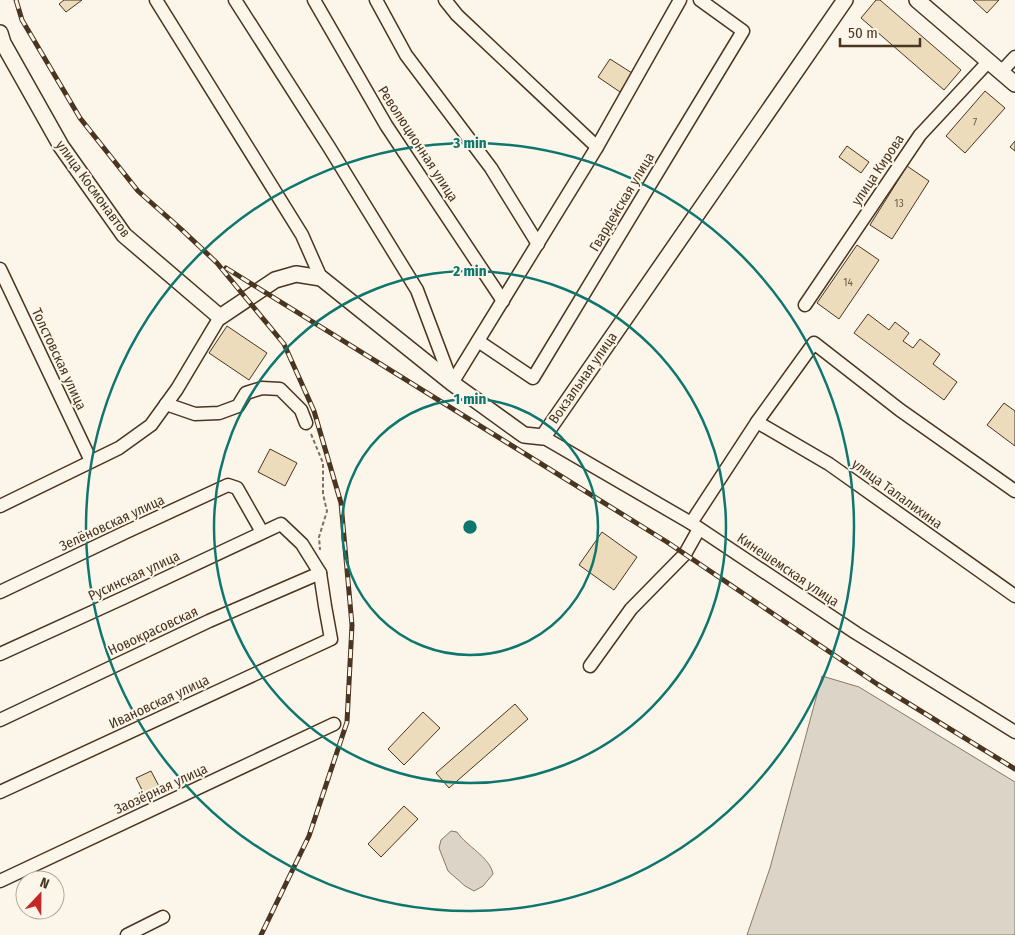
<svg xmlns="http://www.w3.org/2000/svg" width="1015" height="935" viewBox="0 0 1015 935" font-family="'Fira Sans Condensed',sans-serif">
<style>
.water{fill:#dcd4c6;stroke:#887966}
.building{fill:#ecdcbc;stroke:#4a3520}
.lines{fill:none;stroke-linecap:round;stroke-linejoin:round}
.minor-casing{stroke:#4a3520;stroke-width:15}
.major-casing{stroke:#4a3520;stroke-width:18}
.path{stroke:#7f6f5c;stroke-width:2;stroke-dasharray:4 2.5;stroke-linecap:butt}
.minor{stroke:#fbf6e9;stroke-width:12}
.major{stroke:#fbf6e9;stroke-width:15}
.rail-casing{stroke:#4a3520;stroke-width:5}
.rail{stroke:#fbf6e9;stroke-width:3;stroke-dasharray:9;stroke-linecap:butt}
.ring{fill:none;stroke:#0f766e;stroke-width:2.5}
.labels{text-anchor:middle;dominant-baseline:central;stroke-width:4;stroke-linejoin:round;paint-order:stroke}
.number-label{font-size:11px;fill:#725f47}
.street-label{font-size:14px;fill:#4a3520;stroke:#fbf6e9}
.centre{fill:#0f766e;stroke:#fbf6e9;stroke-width:2.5}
.ring-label{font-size:15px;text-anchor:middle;font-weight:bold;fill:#0f766e;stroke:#fbf6e9;stroke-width:4;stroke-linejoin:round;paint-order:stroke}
</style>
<rect width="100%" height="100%" fill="#fbf6e9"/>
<g class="water">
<path d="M 822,676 L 859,687 L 1015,782 L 1015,935 L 747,935 L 770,868 Z"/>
<path d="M 451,831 L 457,832 C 466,846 490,857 493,874 L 483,886 L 474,891 L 465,886 L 448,871 L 439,848 L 441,840 Z"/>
</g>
<g class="building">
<path d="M 64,0 L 82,0 L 66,12 L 59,4 Z"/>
<path d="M 876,0 L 880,0 L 961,70 L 944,90 L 861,18 Z"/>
<path d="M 973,0 L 999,0 L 987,13 Z"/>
<path d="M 610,59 L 632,73 L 620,92 L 598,77 Z"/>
<path d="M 985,91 L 1005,108 L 965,153 L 946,136 Z"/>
<path d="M 1015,141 L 1015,151 L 1010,147 Z"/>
<path d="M 847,146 L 869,162 L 861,173 L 839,157 Z"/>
<path d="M 907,166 L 929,181 L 892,239 L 870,225 Z"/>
<path d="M 857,245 L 879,260 L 839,319 L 817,303 Z"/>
<path d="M 868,314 L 889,330 L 895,322 L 909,333 L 903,341 L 913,348 L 920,339 L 940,354 L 933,364 L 957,382 L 944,400 L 854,333 Z"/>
<path d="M 227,326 L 267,353 L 249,380 L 209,353 Z"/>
<path d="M 1004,403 L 1015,411 L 1015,446 L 987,425 Z"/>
<path d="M 270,449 L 297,463 L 285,486 L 258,472 Z"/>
<path d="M 602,532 L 637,557 L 614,590 L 579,565 Z"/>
<path d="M 515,704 L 528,719 L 449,788 L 436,773 Z"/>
<path d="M 423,712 L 440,728 L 404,765 L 388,749 Z"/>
<path d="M 151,771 L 160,788 L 145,796 L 136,778 Z"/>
<path d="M 404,806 L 418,819 L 381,857 L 368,844 Z"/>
</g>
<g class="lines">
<g class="minor-casing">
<g id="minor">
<path d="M 156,0 L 302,235 L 321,278"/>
<path d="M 235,0 L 329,147 L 417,290 L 452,383"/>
<path d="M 314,0 L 386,125 L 503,301"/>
<path d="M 376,0 L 406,55 L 491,168 L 538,244"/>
<path d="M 445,0 L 457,15 L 597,147"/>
<path d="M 1001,72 L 1015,57"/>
<path d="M 0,269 L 91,461"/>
<path d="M 805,305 L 920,135 L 989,61"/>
<path d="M 478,341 L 533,378 L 743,31 L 700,0"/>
<path d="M 452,383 L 597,147 L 680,0"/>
<path d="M 166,404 L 195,414 L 219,413 L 238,406 L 246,393 L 262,388 L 280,389 L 301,410 L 306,423"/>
<path d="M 757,422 L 829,464 L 1015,596"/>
<path d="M 543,437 L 691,523 L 856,633 L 1015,732"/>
<path d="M 0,506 L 119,448 L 151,425 L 177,389 L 220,317"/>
<path d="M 691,523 L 757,422 L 814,343 L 900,410 L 1015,491"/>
<path d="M 0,592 L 126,532 L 228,485 L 237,488 L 262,532"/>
<path d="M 0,654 L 123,598 L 281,524 L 302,544 L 320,573 L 325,606 L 331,639 L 0,792"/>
<path d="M 590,666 L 631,609 L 685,554 L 699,529"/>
<path d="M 0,720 L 209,621 L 320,573"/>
<path d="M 0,881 L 334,724"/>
<path d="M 127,935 L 163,917"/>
</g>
</g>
<g class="major-casing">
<g id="major">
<path d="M 917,0 L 1015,84"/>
<path d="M 0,33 L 3,43 L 61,146 L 124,235 L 220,317 L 275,280 L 296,274 L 321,278 L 452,383 L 524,435 L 543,437 L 845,0"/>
</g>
</g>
<path class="path" d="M 311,434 L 323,463 L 323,494 L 327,511 L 319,537 L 320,550"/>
<use href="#minor" class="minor"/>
<use href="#major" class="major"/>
<g class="rail-casing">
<g id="rail">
<path d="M 16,0 L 22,20 L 80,118 L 138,191 L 181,229 L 217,263 L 284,344 L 314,411 L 341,503 L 352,625 L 347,722 L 309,836 L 261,935"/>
<path d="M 226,268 L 667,542 L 877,684 L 1015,769"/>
</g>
</g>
<use href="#rail" class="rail"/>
</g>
<g class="ring">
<circle cx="470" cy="527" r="128"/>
<circle cx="470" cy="527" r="256"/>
<circle cx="470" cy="527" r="384"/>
</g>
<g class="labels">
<g class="number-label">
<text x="975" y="122">7</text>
<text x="899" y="203">13</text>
<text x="848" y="282">14</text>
</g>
<g class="street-label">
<text transform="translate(418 144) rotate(57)">Революционная улица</text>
<text transform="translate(878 170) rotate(-56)">улица Кирова</text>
<text transform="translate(93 189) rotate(54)">улица Космонавтов</text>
<text transform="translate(622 202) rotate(-59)">Гвардейская улица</text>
<text transform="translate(59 359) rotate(65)">Толстовская улица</text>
<text transform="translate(583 378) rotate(-55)">Вокзальная улица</text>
<text transform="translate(897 494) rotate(36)">улица Талалихина</text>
<text transform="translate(112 523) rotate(-25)">Зелёновская улица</text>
<text transform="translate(788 570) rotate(34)">Кинешемская улица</text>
<text transform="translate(134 576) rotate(-25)">Русинская улица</text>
<text transform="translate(153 631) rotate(-25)">Новокрасовская</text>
<text transform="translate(159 702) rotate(-25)">Ивановская улица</text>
<text transform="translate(161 789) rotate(-25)">Заозёрная улица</text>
</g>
</g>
<circle cx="470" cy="527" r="8" class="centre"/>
<g class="ring-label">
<text x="470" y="148">3 min</text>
<text x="470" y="276">2 min</text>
<text x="470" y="404">1 min</text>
</g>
<g transform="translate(40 895) rotate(22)"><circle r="24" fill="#fbf6e9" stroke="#b4a999"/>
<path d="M0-4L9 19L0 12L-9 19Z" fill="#c62828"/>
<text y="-8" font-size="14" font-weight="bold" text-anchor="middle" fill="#4a3520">N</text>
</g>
<path d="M840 38v8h80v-8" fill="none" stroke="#4a3520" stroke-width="2.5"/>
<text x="848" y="38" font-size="15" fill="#4a3520" stroke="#fbf6e9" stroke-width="4" paint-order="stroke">50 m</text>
</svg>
